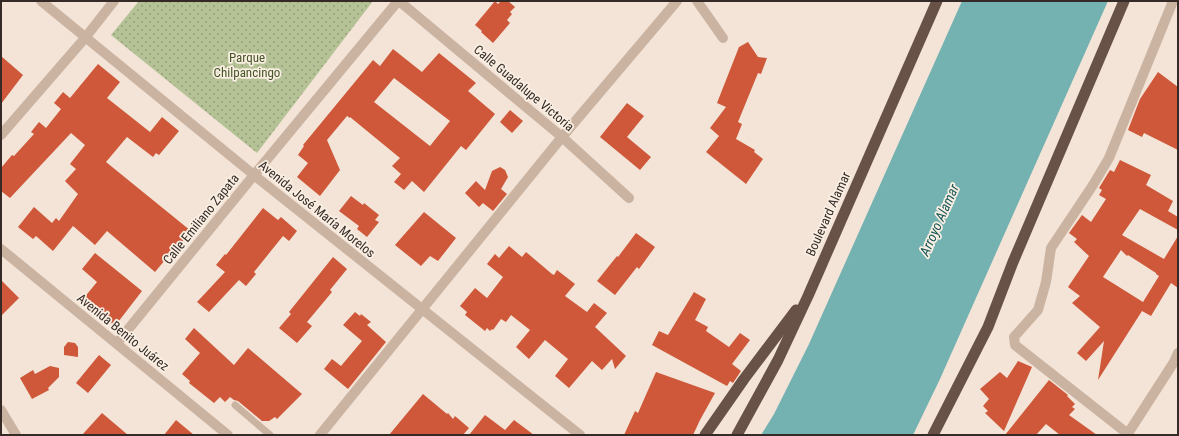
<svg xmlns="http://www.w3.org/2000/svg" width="1179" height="436" viewBox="0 0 1179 436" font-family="'Roboto Condensed',sans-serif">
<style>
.grass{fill:url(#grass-dots)}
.water{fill:#74b1b1}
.building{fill:#ce5839;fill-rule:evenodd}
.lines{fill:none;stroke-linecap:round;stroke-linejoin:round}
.service{stroke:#cbb3a2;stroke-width:7}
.minor{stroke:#cbb3a2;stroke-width:10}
.tertiary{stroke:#cbb3a2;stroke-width:10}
.trunk{stroke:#685248;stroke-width:11}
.labels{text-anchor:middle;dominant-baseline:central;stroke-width:3.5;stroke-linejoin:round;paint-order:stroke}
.park-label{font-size:13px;fill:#465527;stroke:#faefe3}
.street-label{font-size:13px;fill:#352a25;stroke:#faefe3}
.water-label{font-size:14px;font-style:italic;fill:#185759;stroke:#faefe3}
</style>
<defs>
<pattern id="grass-dots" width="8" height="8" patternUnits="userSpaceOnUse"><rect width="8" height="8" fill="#b5c296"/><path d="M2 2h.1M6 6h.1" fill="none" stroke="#949e7a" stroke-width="1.8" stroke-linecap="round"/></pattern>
</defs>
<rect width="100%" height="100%" fill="#f3e4d7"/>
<path class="grass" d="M 139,1 L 373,1 L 257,153 L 111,35 Z"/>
<path class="water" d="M 962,1 L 1108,1 L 940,379 L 913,435 L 761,435 L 774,414 L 809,344 Z"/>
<g class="building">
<path d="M 495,1 L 498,4 L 501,1 L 508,1 L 515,7 L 510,12 L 512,14 L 507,20 L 510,23 L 493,43 L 481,32 L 482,31 L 475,25 Z"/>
<path d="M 748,42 L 758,57 L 767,58 L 761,74 L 758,73 L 738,122 L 742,124 L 736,139 L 755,150 L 754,152 L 763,159 L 746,184 L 706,152 L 719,136 L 710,128 L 726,107 L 717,103 L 739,47 Z"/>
<path d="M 393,49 L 422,72 L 439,53 L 476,83 L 468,91 L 495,114 L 466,150 L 461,146 L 424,192 L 412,181 L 404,190 L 394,182 L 401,174 L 392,166 L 400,158 L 350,117 L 350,118 L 347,116 L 327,140 L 340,170 L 320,196 L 297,177 L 308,163 L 298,155 L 304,146 L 303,145 L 373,60 L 380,66 ZM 394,78 L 450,121 L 430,146 L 374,102 Z"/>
<path d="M 1,56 L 23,75 L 1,104 Z"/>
<path d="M 98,64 L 120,82 L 107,98 L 150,132 L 162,117 L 179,131 L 159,155 L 156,153 L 153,157 L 127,137 L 106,162 L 191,231 L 176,249 L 175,248 L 155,272 L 107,231 L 95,245 L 73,226 L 53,251 L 36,236 L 33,239 L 18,227 L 34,207 L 52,223 L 56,218 L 59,221 L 78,194 L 65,181 L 76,169 L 70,164 L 85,145 L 71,133 L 10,198 L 1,191 L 1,168 L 12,155 L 14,156 L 34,134 L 31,132 L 39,122 L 46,128 L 61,109 L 54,103 L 63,92 L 70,98 Z"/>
<path d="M 1158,72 L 1178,87 L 1178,150 L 1144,133 L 1142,137 L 1128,130 L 1140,99 Z"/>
<path d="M 627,103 L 644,116 L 627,137 L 651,157 L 640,170 L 600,137 Z"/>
<path d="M 510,110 L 523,121 L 512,133 L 500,122 Z"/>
<path d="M 1120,160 L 1151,175 L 1146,185 L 1173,201 L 1168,211 L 1178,217 L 1178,230 L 1140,209 L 1122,235 L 1164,259 L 1178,236 L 1178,288 L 1171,283 L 1151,316 L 1142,311 L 1098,380 L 1104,341 L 1086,361 L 1077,353 L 1100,327 L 1072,303 L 1080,296 L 1068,287 L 1089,256 L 1074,242 L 1077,239 L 1069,233 L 1082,215 L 1091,222 L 1106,199 L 1099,195 L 1102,190 L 1099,188 L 1110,170 L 1114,172 ZM 1121,250 L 1127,256 L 1128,255 L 1156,273 L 1156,274 L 1159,276 L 1143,302 L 1103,277 Z"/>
<path d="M 500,167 L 505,170 L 508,177 L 501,189 L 507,194 L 493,211 L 483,203 L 479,207 L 465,193 L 476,181 L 485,190 L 492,171 Z"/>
<path d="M 351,196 L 363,205 L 364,203 L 379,215 L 375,220 L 379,222 L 367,237 L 357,229 L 359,226 L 339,211 Z"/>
<path d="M 263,208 L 278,220 L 281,217 L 297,231 L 289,241 L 283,236 L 254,272 L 256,274 L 246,286 L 239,280 L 209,312 L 197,302 L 225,272 L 216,265 L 225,254 L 226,255 Z"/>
<path d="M 424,212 L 456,238 L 438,261 L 430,256 L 421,266 L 395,245 Z"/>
<path d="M 636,233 L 655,247 L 639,269 L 637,267 L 615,295 L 597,281 L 617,256 L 618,257 Z"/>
<path d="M 509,246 L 522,257 L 526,252 L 552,274 L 554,275 L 557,270 L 575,284 L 565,296 L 587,312 L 594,303 L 607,313 L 595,327 L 626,356 L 615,369 L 612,359 L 602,370 L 592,361 L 569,388 L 555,376 L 568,359 L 545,340 L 529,359 L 516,347 L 530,330 L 511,315 L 506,322 L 501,319 L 493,330 L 492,329 L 490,331 L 487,328 L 485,331 L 465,315 L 467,312 L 460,306 L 475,288 L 487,298 L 503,277 L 487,264 L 495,254 L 499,258 Z"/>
<path d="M 95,253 L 142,291 L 115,326 L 83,299 L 97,282 L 82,269 Z"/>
<path d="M 333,257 L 347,269 L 330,290 L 332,292 L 307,322 L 312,326 L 297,343 L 279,328 L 291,314 L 289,312 Z"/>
<path d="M 1,280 L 19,298 L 1,316 Z"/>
<path d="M 694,292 L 706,299 L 695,320 L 708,327 L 706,331 L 729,347 L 740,333 L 750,340 L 732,364 L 741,371 L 733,383 L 730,381 L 727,386 L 652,345 L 659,331 L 668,335 Z"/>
<path d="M 355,312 L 360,316 L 361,314 L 371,322 L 367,325 L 386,342 L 348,389 L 324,369 L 332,359 L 341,366 L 362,341 L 343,325 Z"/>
<path d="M 194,328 L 234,365 L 248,348 L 302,394 L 277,419 L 275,417 L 269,421 L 262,421 L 238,401 L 234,400 L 230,397 L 225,402 L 220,397 L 214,403 L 189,383 L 190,381 L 182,374 L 200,353 L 185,339 Z"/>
<path d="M 68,342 L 75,343 L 78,347 L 78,357 L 64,355 L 64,347 Z"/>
<path d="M 99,355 L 111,365 L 88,393 L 76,383 Z"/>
<path d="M 1018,361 L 1032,367 L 1004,431 L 985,413 L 988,411 L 983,406 L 989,399 L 980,389 L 1000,372 L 1007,378 Z"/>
<path d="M 50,366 L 59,368 L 59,377 L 48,388 L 49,390 L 32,399 L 20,378 L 33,370 L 35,374 Z"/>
<path d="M 656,372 L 715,393 L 700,420 L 693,435 L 624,435 L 635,411 L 638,413 Z"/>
<path d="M 1049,380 L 1068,395 L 1067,396 L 1075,404 L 1072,407 L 1075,409 L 1069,415 L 1097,435 L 1060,435 L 1046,424 L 1036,435 L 1005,435 Z"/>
<path d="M 423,394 L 447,414 L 448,413 L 453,419 L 455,416 L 469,428 L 463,435 L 389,435 Z"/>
<path d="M 102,413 L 128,435 L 82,435 Z"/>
<path d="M 485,415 L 505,430 L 514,420 L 534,435 L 469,435 Z"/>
<path d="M 176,420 L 194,435 L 164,435 Z"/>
</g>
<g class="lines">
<path class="service" d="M 235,405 L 270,435"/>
<g class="minor">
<path d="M 41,1 L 254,175 L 580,435"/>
<path d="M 399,1 L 562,137 L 629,198"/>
<path d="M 697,1 L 723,38"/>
<path d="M 1,249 L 228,435"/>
<path d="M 117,343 L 254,175 L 398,1"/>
<path d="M 1128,434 L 1015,345 L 1014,337 L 1038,310 L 1046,282 L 1051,248 L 1093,185 L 1109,158 L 1173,1"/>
<path d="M 320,435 L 562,137 L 677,1"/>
</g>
<g class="tertiary">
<path d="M 1,135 L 85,38 L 114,1"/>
<path d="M 1,410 L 16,435"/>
<path d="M 1127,435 L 1174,362 L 1178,353"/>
</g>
<g class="trunk">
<path d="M 705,435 L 744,379 L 796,310"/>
<path d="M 737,435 L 778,360 L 808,296 L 937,1"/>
<path d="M 933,435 L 988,327 L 1013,262 L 1124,1"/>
</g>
</g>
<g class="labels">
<g class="park-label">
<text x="247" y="57">Parque<tspan x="247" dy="15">Chilpancingo</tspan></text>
</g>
<g class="street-label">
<text transform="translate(524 88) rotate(40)">Calle Guadalupe Victoria</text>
<text transform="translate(317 209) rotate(39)">Avenida José María Morelos</text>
<text transform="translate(828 214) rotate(-66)">Boulevard Alamar</text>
<text transform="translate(201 219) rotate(-51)">Calle Emiliano Zapata</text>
<text transform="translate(123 332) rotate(39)">Avenida Benito Juárez</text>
</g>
<g class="water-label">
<text transform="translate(939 220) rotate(-66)">Arroyo Alamar</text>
</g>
</g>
<rect width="1179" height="436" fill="none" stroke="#352a25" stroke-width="4"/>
</svg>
